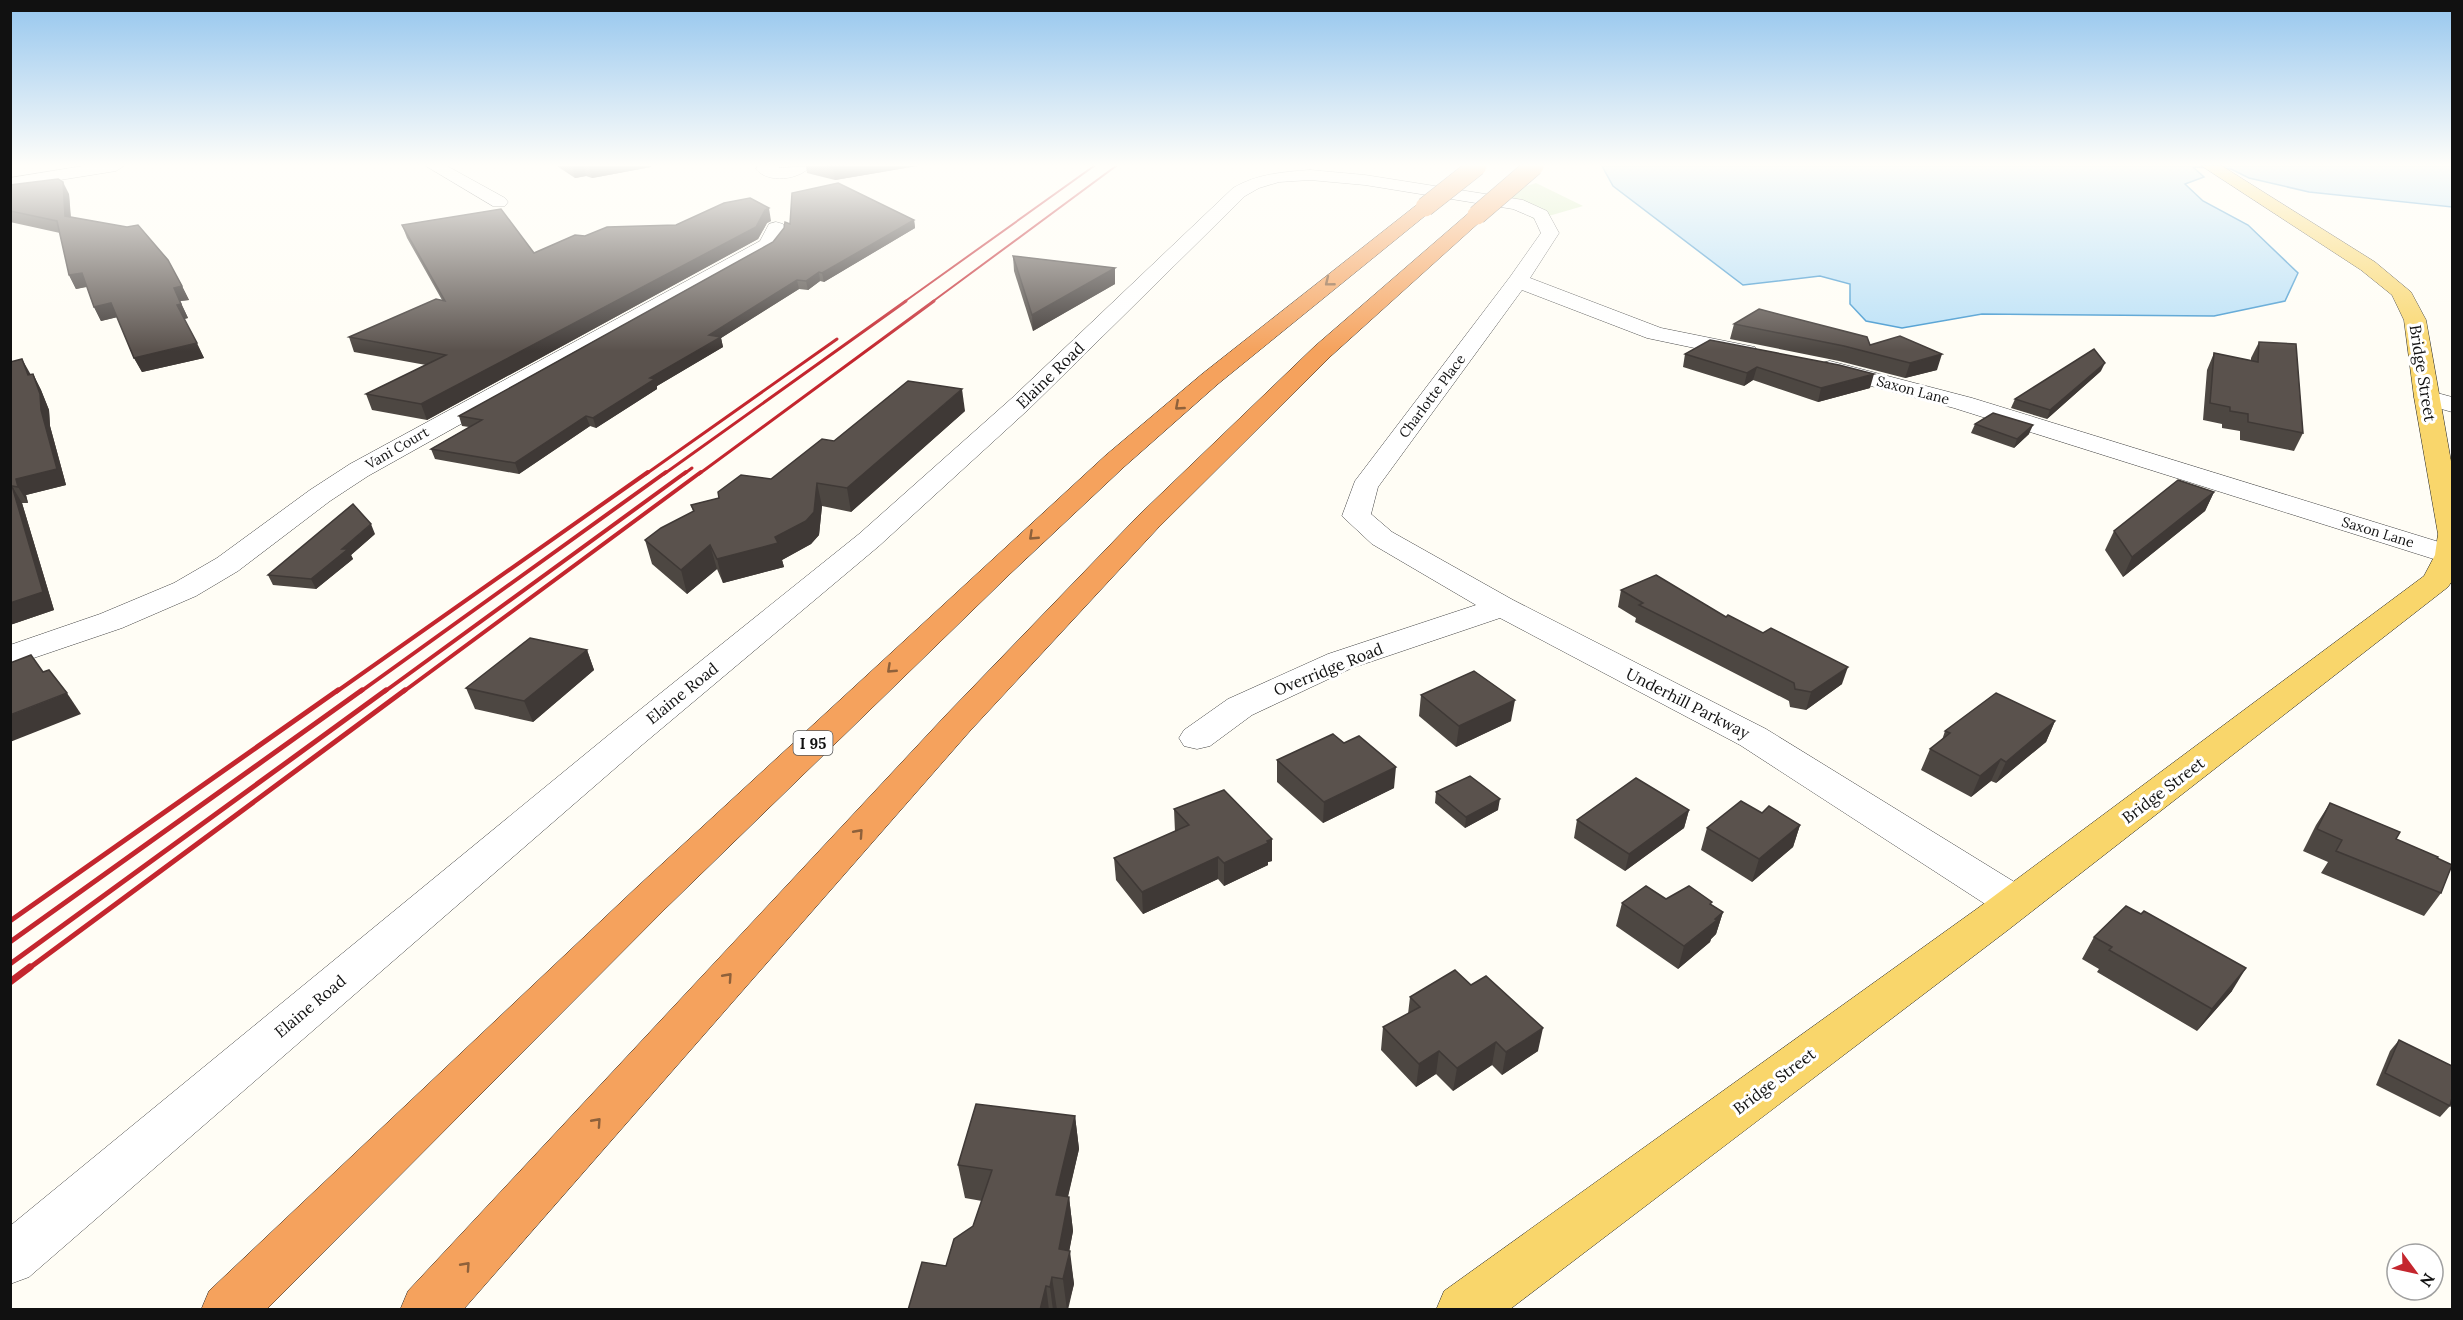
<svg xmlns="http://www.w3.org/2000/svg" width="2463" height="1320" viewBox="0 0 2463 1320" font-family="Lora,serif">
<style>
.green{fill:#d5ebbd}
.water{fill:#b9e0f7;stroke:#3f96cf;stroke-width:1.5}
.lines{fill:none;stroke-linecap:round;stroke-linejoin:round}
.minor-casing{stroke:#444;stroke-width:1}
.major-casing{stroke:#222;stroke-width:1}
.highway-casing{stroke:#222;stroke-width:1}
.minor{fill:#fff;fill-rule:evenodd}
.major{fill:#f9d66b;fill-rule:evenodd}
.highway{fill:#f5a25d;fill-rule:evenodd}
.rail-far4{stroke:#c4262e;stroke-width:2}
.rail-far3{stroke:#c4262e;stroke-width:3}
.rail-far2{stroke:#c4262e;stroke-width:4}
.rail-far1{stroke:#c4262e;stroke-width:5}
.rail{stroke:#c4262e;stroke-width:7}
.highway-bridge-casing{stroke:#222;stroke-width:20;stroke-linecap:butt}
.highway-bridge{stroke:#f5a25d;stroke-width:19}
.wall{fill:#4d4742}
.shaded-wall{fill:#3f3936}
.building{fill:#5a524d;stroke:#3f3936;stroke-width:1.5}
.oneway{stroke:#8e613b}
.labels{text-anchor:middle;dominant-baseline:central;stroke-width:6;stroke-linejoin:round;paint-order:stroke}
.far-street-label{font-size:14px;fill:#111;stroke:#fff}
.shield{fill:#fff;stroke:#585858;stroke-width:1.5}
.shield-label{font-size:15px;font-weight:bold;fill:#111}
.street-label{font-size:16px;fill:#111;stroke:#fff}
</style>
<rect width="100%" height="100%" fill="#fffdf5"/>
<path class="green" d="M 1536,183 L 1583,206 L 1535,220 L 1498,195 Z"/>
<path class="water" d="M 1602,166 L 2452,166 L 2452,207 L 2309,192 L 2249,178 L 2231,169 L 2193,167 L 2204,177 L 2185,184 L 2203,201 L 2248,225 L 2298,273 L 2285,301 L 2214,316 L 1982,314 L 1902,328 L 1866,321 L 1850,304 L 1850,284 L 1820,276 L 1743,285 L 1613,186 Z"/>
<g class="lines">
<g class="minor-casing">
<g id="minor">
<path d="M 83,166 L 124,166 L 116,171 L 10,188 L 10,178 Z"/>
<path d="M 426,166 L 447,166 L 505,198 L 508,202 L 505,206 L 493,206 Z"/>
<path d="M 758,166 L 779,166 L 779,168 L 811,166 C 799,180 768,184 756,169 Z"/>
<path d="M 1310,170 L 1365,175 L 1523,200 L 1547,211 L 1559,233 L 1530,278 L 1661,328 L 1755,347 L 1758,352 L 1755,357 L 1747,359 L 1647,338 L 1522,290 L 1378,487 L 1371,514 L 1392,532 L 1513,600 L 1766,729 L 2029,891 L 2035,902 L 2029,913 L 2014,917 L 1999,913 L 1740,745 L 1500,618 L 1352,668 L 1252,715 L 1210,746 L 1197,749 L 1184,746 L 1179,738 L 1184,730 L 1228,699 L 1328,654 L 1476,605 L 1372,544 L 1342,516 L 1355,481 L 1510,277 L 1541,233 L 1534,218 L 1513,209 L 1365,185 L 1310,180 L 1279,182 L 1259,188 L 1245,196 L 1030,408 L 879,546 L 642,745 L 29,1277 L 10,1284 L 10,1226 L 616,729 L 859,534 L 1012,398 L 1233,188 C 1257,174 1282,172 1310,170 Z"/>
<path d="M 776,222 L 783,224 L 785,228 L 784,235 L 774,249 L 368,476 L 330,501 L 238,571 L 196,596 L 122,628 L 10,666 L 10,645 L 100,614 L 174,583 L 217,558 L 310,490 L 350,464 L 760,241 L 769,224 Z"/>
<path d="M 1830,361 L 1972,398 L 2452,546 L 2452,563 L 2440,561 L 1954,408 L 1822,373 L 1818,368 L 1822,363 Z"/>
<path d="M 2426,390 L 2452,397 L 2452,412 L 2417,402 L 2414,397 L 2417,392 Z"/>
</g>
</g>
<g class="major-casing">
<path id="major" d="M 2202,166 L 2222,166 L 2375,262 L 2411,292 L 2426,320 L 2452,467 L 2452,581 L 2448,587 L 2008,930 L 1509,1310 L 1436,1310 L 1444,1291 L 1978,908 L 2424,576 L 2435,555 L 2438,534 L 2414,397 L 2404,320 L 2392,295 L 2361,270 Z"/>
</g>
<g class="highway-casing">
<g id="highway">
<path d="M 1425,202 L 1431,203 L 1434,207 L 1431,211 L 1218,384 L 1124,467 L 1010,574 L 665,909 L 266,1310 L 201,1310 L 209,1291 L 637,887 L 1106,455 L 1202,374 L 1419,203 Z"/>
<path d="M 1477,210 L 1483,211 L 1486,215 L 1483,219 L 1331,356 L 1158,528 L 970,731 L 463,1310 L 400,1310 L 408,1291 L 946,715 L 1138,516 L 1315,346 L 1471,211 Z"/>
</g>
</g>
<use href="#minor" class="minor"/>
<use href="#major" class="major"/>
<use href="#highway" class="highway"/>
<g class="rail-far4">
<path d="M 904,302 L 1094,166"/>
<path d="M 932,302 L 1116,166"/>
</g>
<g class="rail-far3">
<path d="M 646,474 L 837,339"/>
<path d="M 664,474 L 906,301"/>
<path d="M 684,474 L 692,468"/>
<path d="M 699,474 L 934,301"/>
</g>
<g class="rail-far2">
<path d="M 336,692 L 648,472"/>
<path d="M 360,692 L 666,472"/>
<path d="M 384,692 L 686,472"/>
<path d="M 403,692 L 701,472"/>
</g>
<g class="rail-far1">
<path d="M 10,921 L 338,690"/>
<path d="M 10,942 L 362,690"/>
<path d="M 10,964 L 386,690"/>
<path d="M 28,969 L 405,690"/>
</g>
<path class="rail" d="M 10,982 L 30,967"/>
<g class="highway-bridge-casing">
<g id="highway-bridge">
<path d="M 1425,207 L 1477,166"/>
<path d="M 1477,215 L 1534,166"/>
</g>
</g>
<use href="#highway-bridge" class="highway-bridge"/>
</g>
<g class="wall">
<path d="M 557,166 L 650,166 L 651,167 L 592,178 L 586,176 L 575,178 Z"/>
<path d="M 806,166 L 917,166 L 835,180 L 807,173 Z"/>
<path d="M 10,185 L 69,194 L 71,217 L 182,286 L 189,300 L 180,301 L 188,318 L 184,319 L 204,358 L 142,372 L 134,358 L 117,317 L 101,321 L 94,307 L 87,287 L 76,289 L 69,275 L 60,233 L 10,222 Z"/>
<path d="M 914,220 L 915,228 L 824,282 L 820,281 L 808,290 L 799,289 L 721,338 L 723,347 L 657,386 L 657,389 L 596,428 L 590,426 L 519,474 L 435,459 L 431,449 L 469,427 L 462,426 L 459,416 L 773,242 L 790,224 Z"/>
<path d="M 771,221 L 767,223 L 758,239 L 427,420 L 372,410 L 366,394 L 426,365 L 354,352 L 349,337 L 442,300 L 407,238 L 402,225 L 534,253 L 585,236 L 676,225 Z"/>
<path d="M 1013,256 L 1115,268 L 1115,284 L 1033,331 L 1014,271 Z"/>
<path d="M 1734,324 L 1870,345 L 1937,370 L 1905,378 L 1839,361 L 1730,339 Z"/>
<path d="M 2259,342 L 2303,433 L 2294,451 L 2240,440 L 2240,431 L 2222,428 L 2222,424 L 2203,420 L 2207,370 L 2214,353 L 2251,361 L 2251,358 Z"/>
<path d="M 1685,354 L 1870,388 L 1818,402 L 1753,380 L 1744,386 L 1683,367 Z"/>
<path d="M 10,362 L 31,375 L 33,374 L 41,390 L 49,410 L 50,426 L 66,485 L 26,495 L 28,503 L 22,503 L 54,610 L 10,625 Z"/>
<path d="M 2101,371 L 2047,419 L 2011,408 L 2015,399 Z"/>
<path d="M 965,411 L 851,512 L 822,506 L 819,535 L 811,544 L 782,560 L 784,567 L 723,583 L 717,569 L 687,594 L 652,564 L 645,540 L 693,511 L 691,505 L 719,498 L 771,479 L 834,441 Z"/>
<path d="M 1975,424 L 2029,434 L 2014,448 L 1971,433 Z"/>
<path d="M 2214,492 L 2205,511 L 2123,577 L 2105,550 L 2114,531 Z"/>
<path d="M 375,534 L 351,555 L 353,559 L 316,589 L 273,585 L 268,575 Z"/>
<path d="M 1621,590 L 1842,684 L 1806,710 L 1790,707 L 1789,701 L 1635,622 L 1636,618 L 1618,607 Z"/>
<path d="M 587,650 L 594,670 L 533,722 L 475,709 L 466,688 Z"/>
<path d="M 1421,695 L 1511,721 L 1456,747 L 1419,716 Z"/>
<path d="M 2055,721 L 2046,742 L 1996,783 L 1991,781 L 1971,797 L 1921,770 L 1930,749 L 1942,740 L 1945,731 Z"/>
<path d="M 1277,760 L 1394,788 L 1323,823 L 1277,782 Z"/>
<path d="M 1436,792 L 1498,810 L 1465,828 L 1435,803 Z"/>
<path d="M 2330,803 L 2396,839 L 2437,858 L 2441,893 L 2424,916 L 2321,873 L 2328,862 L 2303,851 L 2316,825 Z"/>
<path d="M 1174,809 L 1272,839 L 1272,861 L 1268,862 L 1268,865 L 1224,886 L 1218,879 L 1143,914 L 1116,880 L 1114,858 L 1175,832 Z"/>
<path d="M 1689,810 L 1684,828 L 1625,871 L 1574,838 L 1577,820 Z"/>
<path d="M 1800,825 L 1793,847 L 1752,882 L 1701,850 L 1707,828 Z"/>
<path d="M 1666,899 L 1712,905 L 1723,912 L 1716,934 L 1711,939 L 1710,942 L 1678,969 L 1616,926 L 1622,903 Z"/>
<path d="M 2094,937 L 2232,991 L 2197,1031 L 2097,972 L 2099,969 L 2082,959 Z"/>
<path d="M 1410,997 L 1538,1051 L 1502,1075 L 1492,1065 L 1453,1091 L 1436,1074 L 1416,1087 L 1381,1050 L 1383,1027 L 1408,1014 Z"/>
<path d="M 2399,1040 L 2450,1106 L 2440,1117 L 2376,1085 L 2390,1051 Z"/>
<path d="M 1075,1116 L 1079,1149 L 1068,1197 L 1069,1197 L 1073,1231 L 1069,1251 L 1074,1284 L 1068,1310 L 908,1310 L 946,1266 L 973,1226 L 982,1201 L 965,1198 L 958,1165 Z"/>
</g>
<g class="shaded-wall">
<path d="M 572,166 L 584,166 L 586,176 L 575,178 Z"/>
<path d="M 589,166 L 650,166 L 651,167 L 592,178 Z"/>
<path d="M 844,166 L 917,166 L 835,180 L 833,168 Z"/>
<path d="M 63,182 L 69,194 L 71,228 L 65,216 Z"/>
<path d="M 769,208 L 771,221 L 767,223 L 758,239 L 427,420 L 421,404 Z"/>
<path d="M 914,220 L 915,228 L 824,282 L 822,273 Z"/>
<path d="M 1115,268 L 1115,284 L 1033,331 L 1032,315 Z"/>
<path d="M 819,272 L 820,281 L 808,290 L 806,281 Z"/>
<path d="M 82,273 L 89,286 L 76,289 L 69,275 Z"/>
<path d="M 797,280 L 799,289 L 721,338 L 723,347 L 657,386 L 657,389 L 596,428 L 593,418 L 709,335 Z"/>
<path d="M 182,286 L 189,300 L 180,301 L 188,318 L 184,319 L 177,305 L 174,288 Z"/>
<path d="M 111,303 L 118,317 L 101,321 L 94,307 Z"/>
<path d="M 197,343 L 204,358 L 142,372 L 134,358 Z"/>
<path d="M 1942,354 L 1937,370 L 1905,378 L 1910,363 Z"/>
<path d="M 22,359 L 31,375 L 28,375 Z"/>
<path d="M 2105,363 L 2101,371 L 2047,419 L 2050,410 Z"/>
<path d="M 1757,367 L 1753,380 L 1744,386 L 1747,373 Z"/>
<path d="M 33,374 L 41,390 L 49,410 L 50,426 L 66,485 L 26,495 L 28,503 L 18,487 L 16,479 Z"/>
<path d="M 1874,374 L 1870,388 L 1818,402 L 1821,388 Z"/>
<path d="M 962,389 L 965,411 L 851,512 L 847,488 Z"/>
<path d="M 586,416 L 590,426 L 519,474 L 515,463 Z"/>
<path d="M 2033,425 L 2029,434 L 2014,448 L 2017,439 Z"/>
<path d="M 817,483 L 822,506 L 819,535 L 811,544 L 782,560 L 784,567 L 723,583 L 717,559 L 775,537 Z"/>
<path d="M 12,486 L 22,503 L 54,610 L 10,625 Z"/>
<path d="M 2214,492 L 2205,511 L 2123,577 L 2132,557 Z"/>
<path d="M 371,524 L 375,534 L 351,555 L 353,559 L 316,589 L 311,579 L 342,549 Z"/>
<path d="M 710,545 L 717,569 L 687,594 L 681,570 Z"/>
<path d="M 587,650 L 594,670 L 533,722 L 524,701 Z"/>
<path d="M 1848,667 L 1842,684 L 1806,710 L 1811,692 Z"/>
<path d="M 67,693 L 81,714 L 10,742 L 10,715 Z"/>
<path d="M 1515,700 L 1511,721 L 1456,747 L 1459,726 Z"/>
<path d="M 2055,721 L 2046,742 L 1996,783 L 2006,762 Z"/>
<path d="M 2001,759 L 1991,781 L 1971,797 L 1980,776 Z"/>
<path d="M 1396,767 L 1394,788 L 1323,823 L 1324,802 Z"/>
<path d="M 1500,799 L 1498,810 L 1465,828 L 1466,817 Z"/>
<path d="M 1689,810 L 1684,828 L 1625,871 L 1629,854 Z"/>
<path d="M 1800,825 L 1793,847 L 1752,882 L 1759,859 Z"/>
<path d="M 1272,839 L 1272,861 L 1268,862 L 1268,865 L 1224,886 L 1224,863 Z"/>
<path d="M 1218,857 L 1218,879 L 1143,914 L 1142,892 Z"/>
<path d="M 1723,912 L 1716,934 L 1711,939 L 1710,942 L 1678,969 L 1684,946 Z"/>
<path d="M 2246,968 L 2232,991 L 2197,1031 L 2212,1009 Z"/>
<path d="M 1543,1028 L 1538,1051 L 1502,1075 L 1506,1052 Z"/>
<path d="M 1496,1042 L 1492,1065 L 1453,1091 L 1457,1068 Z"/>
<path d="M 1439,1051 L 1436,1074 L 1416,1087 L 1419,1064 Z"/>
<path d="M 1075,1116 L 1079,1149 L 1060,1229 L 1056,1195 Z"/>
<path d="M 1069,1197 L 1073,1231 L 1068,1258 L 1070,1251 L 1074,1284 L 1067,1310 L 1059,1249 Z"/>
<path d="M 1052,1277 L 1057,1310 L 1053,1310 L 1050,1287 Z"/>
<path d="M 1046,1286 L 1049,1310 L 1040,1310 Z"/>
</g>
<g class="building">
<path d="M 827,166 L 844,166 L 833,168 Z"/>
<path d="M 58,179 L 63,182 L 65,216 L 127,227 L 138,225 L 168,260 L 182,286 L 174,288 L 181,304 L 177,305 L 197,343 L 134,358 L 111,303 L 94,307 L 82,273 L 69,275 L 57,221 L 10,211 L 10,185 Z"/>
<path d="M 838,183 L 914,220 L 822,273 L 819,272 L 806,281 L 797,280 L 709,335 L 721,337 L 650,378 L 655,379 L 593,418 L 586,416 L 515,463 L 431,449 L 482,420 L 459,416 L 773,242 L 784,228 L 785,222 L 790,224 L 792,193 Z"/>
<path d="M 750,198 L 769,208 L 765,210 L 756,227 L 421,404 L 366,394 L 446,355 L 349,337 L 436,299 L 445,301 L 402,225 L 501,209 L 534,253 L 575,235 L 585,236 L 607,227 L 676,225 L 724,203 Z"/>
<path d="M 1013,256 L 1115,268 L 1032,315 Z"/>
<path d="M 1759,309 L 1867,337 L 1870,345 L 1900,336 L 1942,354 L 1910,363 L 1844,346 L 1734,324 Z"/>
<path d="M 1710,340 L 1839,365 L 1874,374 L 1821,388 L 1757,367 L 1747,373 L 1685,354 Z"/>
<path d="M 2259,342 L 2296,344 L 2303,433 L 2248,422 L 2248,414 L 2230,411 L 2230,407 L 2210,403 L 2214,353 L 2258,362 Z"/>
<path d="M 2094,349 L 2105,363 L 2050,410 L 2015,399 Z"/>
<path d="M 22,359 L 28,375 L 33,374 L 40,394 L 41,410 L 57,469 L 16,479 L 18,487 L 12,486 L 43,592 L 10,603 L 10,362 Z"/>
<path d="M 908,381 L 962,389 L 847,488 L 817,483 L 814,512 L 806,521 L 775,537 L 778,543 L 717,559 L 710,545 L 681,570 L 645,540 L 661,528 L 694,511 L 691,505 L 719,498 L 718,492 L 741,475 L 771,479 L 822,439 L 834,441 Z"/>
<path d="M 1993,413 L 2033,425 L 2017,439 L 1975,424 Z"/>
<path d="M 2178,480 L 2214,492 L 2132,557 L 2114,531 Z"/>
<path d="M 353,504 L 371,524 L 342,549 L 348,549 L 311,579 L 268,575 Z"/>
<path d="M 1656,575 L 1726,617 L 1728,615 L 1763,633 L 1771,628 L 1848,667 L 1811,692 L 1795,689 L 1794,683 L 1639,605 L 1643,603 L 1621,590 Z"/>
<path d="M 530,638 L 587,650 L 524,701 L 466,688 Z"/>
<path d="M 31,655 L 43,672 L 49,670 L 67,693 L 10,715 L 10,663 Z"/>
<path d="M 1474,671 L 1515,700 L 1459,726 L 1421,695 Z"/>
<path d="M 1996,693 L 2055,721 L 2006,762 L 2001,759 L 1980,776 L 1930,749 L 1950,733 L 1945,731 Z"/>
<path d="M 1333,734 L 1344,743 L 1359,736 L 1396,767 L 1324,802 L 1277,760 Z"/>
<path d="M 1470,776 L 1500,799 L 1466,817 L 1436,792 Z"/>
<path d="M 1636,778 L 1689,810 L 1629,854 L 1577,820 Z"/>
<path d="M 1224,790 L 1272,839 L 1267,841 L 1268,843 L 1224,863 L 1218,857 L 1142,892 L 1114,858 L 1189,825 L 1174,809 Z"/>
<path d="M 1741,801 L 1762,813 L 1769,806 L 1800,825 L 1759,859 L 1707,828 Z"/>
<path d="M 2330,803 L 2400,832 L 2396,839 L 2438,857 L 2437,858 L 2452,865 L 2441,893 L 2336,851 L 2342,840 L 2317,829 Z"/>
<path d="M 1646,886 L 1666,899 L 1689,886 L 1712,902 L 1710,904 L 1723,912 L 1715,919 L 1717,920 L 1684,946 L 1622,903 Z"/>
<path d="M 2126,906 L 2141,914 L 2144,911 L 2246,968 L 2212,1009 L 2109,950 L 2112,947 L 2094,937 Z"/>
<path d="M 1455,970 L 1471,985 L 1486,976 L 1543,1028 L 1506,1052 L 1496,1042 L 1457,1068 L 1439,1051 L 1419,1064 L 1383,1027 L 1420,1007 L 1410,997 Z"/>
<path d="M 2399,1040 L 2452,1066 L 2452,1098 L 2450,1106 L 2385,1073 Z"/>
<path d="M 976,1104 L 1075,1116 L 1056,1195 L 1069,1197 L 1059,1249 L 1070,1251 L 1063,1279 L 1052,1277 L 1050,1287 L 1046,1286 L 1040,1310 L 908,1310 L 922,1262 L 946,1266 L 954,1239 L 973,1226 L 992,1170 L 958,1165 Z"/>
</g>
<defs><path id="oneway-chevron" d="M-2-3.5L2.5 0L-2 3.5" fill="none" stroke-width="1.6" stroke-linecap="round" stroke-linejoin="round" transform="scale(1.5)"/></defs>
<g class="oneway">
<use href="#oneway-chevron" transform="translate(1329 282) rotate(141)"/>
<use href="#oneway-chevron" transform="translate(1179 406) rotate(139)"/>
<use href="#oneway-chevron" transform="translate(1033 536) rotate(137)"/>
<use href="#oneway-chevron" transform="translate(891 669) rotate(137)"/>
<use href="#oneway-chevron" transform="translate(859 833) rotate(-48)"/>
<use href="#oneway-chevron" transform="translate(728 977) rotate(-48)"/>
<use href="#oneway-chevron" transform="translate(597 1122) rotate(-48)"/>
<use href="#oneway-chevron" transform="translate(466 1266) rotate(-48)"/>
</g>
<linearGradient id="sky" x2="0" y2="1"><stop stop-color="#95c6ee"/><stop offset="0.47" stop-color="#fffefa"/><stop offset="1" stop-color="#fffefa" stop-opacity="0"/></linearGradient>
<rect width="2463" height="351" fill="url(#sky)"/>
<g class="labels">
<g class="far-street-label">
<text transform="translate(1913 390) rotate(15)">Saxon Lane</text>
<text transform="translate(1432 396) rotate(-53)">Charlotte Place</text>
<text transform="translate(397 448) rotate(-30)">Vani Court</text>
<text transform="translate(2378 532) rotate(17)">Saxon Lane</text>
</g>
<rect class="shield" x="793.5" y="731" width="39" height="24" rx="4.5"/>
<g class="shield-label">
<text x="813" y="743">I 95</text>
</g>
<g class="street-label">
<text transform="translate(2423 373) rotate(81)">Bridge Street</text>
<text transform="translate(1050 375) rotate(-44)">Elaine Road</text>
<text transform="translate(1328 669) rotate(-22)">Overridge Road</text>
<text transform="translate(682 693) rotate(-39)">Elaine Road</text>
<text transform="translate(1688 703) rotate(27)">Underhill Parkway</text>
<text transform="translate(2163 790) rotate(-37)">Bridge Street</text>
<text transform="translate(310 1006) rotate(-40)">Elaine Road</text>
<text transform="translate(1774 1081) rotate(-37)">Bridge Street</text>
</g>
</g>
<rect width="2463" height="1320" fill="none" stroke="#111111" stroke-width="24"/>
<g transform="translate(2415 1272) rotate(123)"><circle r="28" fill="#ffffff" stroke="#a0a0a0" stroke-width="1.5"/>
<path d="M0-4.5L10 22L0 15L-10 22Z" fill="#c4262e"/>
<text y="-9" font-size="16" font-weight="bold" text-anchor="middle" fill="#111111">N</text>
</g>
</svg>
